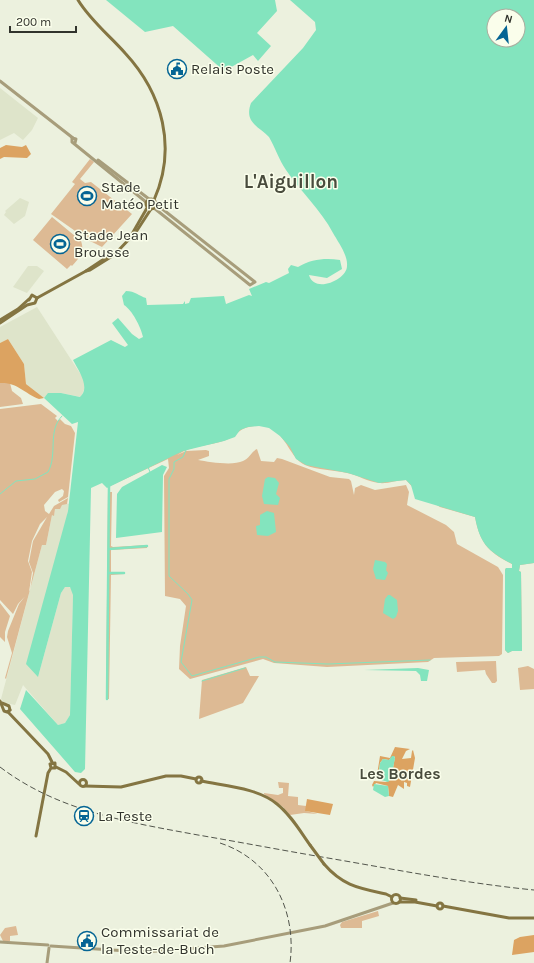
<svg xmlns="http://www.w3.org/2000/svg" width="534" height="963" viewBox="0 0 534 963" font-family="Karla,sans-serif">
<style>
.built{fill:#dee4ca}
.green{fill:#ddba94}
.forest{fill:#dca361}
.water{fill:#83e4be;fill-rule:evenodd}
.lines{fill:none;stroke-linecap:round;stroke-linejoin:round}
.stream{stroke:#83e4be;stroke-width:1}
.canal{stroke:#83e4be;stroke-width:2.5}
.tertiary{stroke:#a79d7b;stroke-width:3}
.secondary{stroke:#847542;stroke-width:3}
.rail{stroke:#52554c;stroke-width:1;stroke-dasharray:6 3;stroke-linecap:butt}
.secondary-bridge{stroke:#847542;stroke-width:3}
.labels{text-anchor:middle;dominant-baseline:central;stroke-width:3;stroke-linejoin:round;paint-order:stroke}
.poi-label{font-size:15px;fill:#31332c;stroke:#fafeeb;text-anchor:start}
.neighbourhood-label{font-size:16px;font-weight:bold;fill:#494c3d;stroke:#fafeeb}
.district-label{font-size:19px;font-weight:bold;fill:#494c3d;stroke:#fafeeb}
</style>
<rect width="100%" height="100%" fill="#ecf1de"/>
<g class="built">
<path d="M 0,88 L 38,118 L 32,130 L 23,140 L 14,133 L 0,140 Z"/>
<path d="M 20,198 L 29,202 L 25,216 L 14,224 L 4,215 L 6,212 L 5,211 Z"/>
<path d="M 28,266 L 37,266 L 44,271 L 27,293 L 13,287 Z"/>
<path d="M 37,307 L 83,378 L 85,387 L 81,397 L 61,393 L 49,393 L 44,398 L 26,384 L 24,364 L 8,339 L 0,343 L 0,327 Z"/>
<path d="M 65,503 L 69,504 L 68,511 L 38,677 L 61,593 L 65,587 L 68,586 L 73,590 L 73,595 L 70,715 L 65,723 L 58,725 L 23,685 L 15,705 L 5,703 L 1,699 L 42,545 L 46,545 L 52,515 L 54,515 L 55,509 Z"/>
</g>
<g class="green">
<path d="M 90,159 L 94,162 L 80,179 L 85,183 L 91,182 L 132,214 L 102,247 L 88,240 L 51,214 L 75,184 L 72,182 Z"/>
<path d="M 52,217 L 81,241 C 85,252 79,258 72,266 L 71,265 L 67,269 L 33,240 Z"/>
<path d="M 304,324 L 517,563 L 534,563 L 520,565 L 519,571 L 521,572 L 522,651 L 512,651 L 508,653 L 505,650 L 505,570 L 506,568 L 512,568 L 512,564 C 488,552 480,543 475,517 L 440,507 L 418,493 L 406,480 C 397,480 388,484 379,483 C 368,482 358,475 347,473 C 334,470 317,470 305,465 C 290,458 287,436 270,428 C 264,425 255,425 249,427 C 240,428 235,437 226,440 C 210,446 192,445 177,455 L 186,451 L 206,450 L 209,451 L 209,456 L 198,460 C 209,462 233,466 243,461 C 249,459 252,451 257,449 L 261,461 L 274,462 L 277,458 L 282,459 L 330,477 L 349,479 L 351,481 L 354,495 L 355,488 L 361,485 L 375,490 L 406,485 L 409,492 L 407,505 L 446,525 L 454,532 L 457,544 L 498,567 L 503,575 L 502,654 L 499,656 L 434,658 L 428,662 L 327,667 L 274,663 L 263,659 L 190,679 L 179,669 L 180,646 L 186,606 L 180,599 L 165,596 L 164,476 L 169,468 L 168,459 L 110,486 Z"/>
<path d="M 0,383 L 10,383 L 12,391 L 21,398 L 23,404 L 0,407 Z"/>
<path d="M 41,404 L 57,416 L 55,418 L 58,421 L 60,419 L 65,424 L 71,426 L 75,433 L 68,497 L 59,502 L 58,500 L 63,496 L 64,491 L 62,489 L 55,492 L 44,505 L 45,511 L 49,514 L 54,506 L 68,498 L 67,504 L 62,505 L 60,509 L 55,509 L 54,516 L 52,515 L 46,545 L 42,545 L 6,679 L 5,678 L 12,653 L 7,637 L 8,631 L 19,604 L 30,590 L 33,573 L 29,562 L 33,541 L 47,517 L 40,524 L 32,541 L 28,561 L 32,572 L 29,592 L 18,604 L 13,614 L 0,600 L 0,409 Z"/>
<path d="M 108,492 L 112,492 L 111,546 L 113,547 L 147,545 L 147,548 L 111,550 L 111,572 L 124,572 L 124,574 L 111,575 L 109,699 L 106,699 Z"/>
<path d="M 0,603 L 10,616 L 5,632 L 5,642 L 0,637 Z"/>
<path d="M 496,661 L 497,681 L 495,683 L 492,683 L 486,674 L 485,670 L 457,672 L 456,662 Z"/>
<path d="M 528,666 L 534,669 L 534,689 L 520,690 L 518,668 Z"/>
<path d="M 246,667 L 250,676 L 259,676 L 243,703 L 199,719 L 202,680 Z"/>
<path d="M 278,782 L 289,783 L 288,796 L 298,797 L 298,805 L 306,806 L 306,811 L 318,814 L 304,813 L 290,815 L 283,807 L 264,794 L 264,793 L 278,795 L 283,793 L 283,788 L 279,788 Z"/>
<path d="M 378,911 L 379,916 L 362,921 L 362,928 L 341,928 L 340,925 L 342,922 Z"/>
<path d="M 16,926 L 18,935 L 10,936 L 10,941 L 3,941 L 0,935 L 5,928 Z"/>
</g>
<g class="forest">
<path d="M 6,145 L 22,147 L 26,145 L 31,154 L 27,158 L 4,157 L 0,159 L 0,148 Z"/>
<path d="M 8,339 L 24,364 L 26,384 L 44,398 L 39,399 C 24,393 17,382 0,383 L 0,343 Z"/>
<path d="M 395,747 L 410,749 L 406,751 L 402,759 L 411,758 L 412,751 L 413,750 L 415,758 L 410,787 L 407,786 L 407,783 L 404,782 L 404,789 L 398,785 L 393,797 L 389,796 L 388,786 L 376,783 L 373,787 L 372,785 L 374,781 L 386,782 L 391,779 L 395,757 L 393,756 L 389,760 L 383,759 L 380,763 L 378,779 L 373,778 L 373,774 L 377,775 L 380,756 L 390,758 Z"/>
<path d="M 307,799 L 333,804 L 330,815 L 305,811 Z"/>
<path d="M 534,935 L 534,952 L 512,955 L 514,940 L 520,937 Z"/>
</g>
<g class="water">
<path d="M 106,0 L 275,0 L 277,11 L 257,33 L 271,46 L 258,61 L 253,55 L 224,71 L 173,26 L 145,32 Z"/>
<path d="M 290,0 L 534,0 L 534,563 L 520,565 L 519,571 L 521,572 L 522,651 L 512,651 L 508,653 L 505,650 L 505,570 L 506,568 L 512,568 L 512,564 C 488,551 480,544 475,517 L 415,499 L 411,485 L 406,480 L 379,483 L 348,473 L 306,465 L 296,459 L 290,447 L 280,436 L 269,428 L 259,426 L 248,427 L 240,430 L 235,437 L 224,441 L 183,451 L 107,488 L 102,483 L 91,488 L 85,769 L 81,773 L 75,772 L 20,709 L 26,690 L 58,725 L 65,723 L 70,715 L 73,595 L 70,587 L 65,587 L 61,593 L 38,677 L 26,664 L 68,511 L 78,422 L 72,424 L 44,398 L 48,393 L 61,393 L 80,397 C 91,387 78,370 73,360 L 111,340 L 125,347 L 128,345 L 112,323 L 118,318 L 132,334 L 139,339 L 143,337 C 141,327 132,310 124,305 L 122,296 L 126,291 C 135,291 139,296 146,298 L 147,305 L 183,304 L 185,301 L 185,304 L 189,303 L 191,298 L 224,296 L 226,304 L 249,295 L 252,296 L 249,289 L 266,282 L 269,283 L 289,273 L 288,269 L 291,265 L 298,267 C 312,259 325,258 340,260 L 342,269 L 327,278 L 309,275 C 314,294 347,280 347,266 C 348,255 338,242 333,233 C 321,210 300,191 286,170 C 279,160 275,147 269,137 C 264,131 255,127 251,120 C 248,115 249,108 251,103 L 303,48 L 316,30 L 315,22 ZM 494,16 L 518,16 L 518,40 L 494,40 Z"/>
<path d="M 162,465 L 167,467 L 163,475 L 162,532 L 116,538 L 117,494 L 122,487 Z"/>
<path d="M 268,477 L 275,478 L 279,483 L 276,494 L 280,498 L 278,505 L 264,504 L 262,496 L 265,479 Z"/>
<path d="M 267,511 L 274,513 L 276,532 L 268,536 L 257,535 L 256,526 L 260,525 L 260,515 Z"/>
<path d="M 375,560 L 385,562 L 387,564 L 386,570 L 388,573 L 385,580 L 376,579 L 373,569 Z"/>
<path d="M 390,595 L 397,600 L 398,611 L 396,617 L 393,619 L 383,613 L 385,599 L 388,595 Z"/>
<path d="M 418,668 L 429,670 L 427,681 L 421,681 L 420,675 L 416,671 L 364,670 Z"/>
<path d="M 392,756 L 394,756 L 395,758 L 391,779 L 388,782 L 378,779 L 380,763 L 383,759 L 389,760 Z"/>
<path d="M 374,784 L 388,786 L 389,796 L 385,797 L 373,790 Z"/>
</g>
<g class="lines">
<g class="stream">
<path d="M 186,450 L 183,457 L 174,462 L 174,469 L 169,479 L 169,576 L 188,594 L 192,600 L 181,662 L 192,676 L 259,657 L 266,657 L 275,662 L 328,664 L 430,660"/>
<path d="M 148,467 L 150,472"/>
<path d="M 0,494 L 16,481 L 35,479 L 48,472 C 58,454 47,431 62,416"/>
<path d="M 202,681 L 245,668"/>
</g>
<g class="canal">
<path d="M 109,549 L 147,546"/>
<path d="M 109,573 L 124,573"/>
<path d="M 107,699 L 109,486"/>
</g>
<g class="tertiary">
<path d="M 0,81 L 73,138"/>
<path d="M 75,143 L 76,139 L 72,138 L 72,142 L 146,202"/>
<path d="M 98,160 L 149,199"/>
<path d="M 154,208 L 250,285 L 255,282 L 156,204"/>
<path d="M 0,942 L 48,945"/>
<path d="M 51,946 L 143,952 L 224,946 L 325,926 L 393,903"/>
<path d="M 47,963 L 49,948"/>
</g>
<g class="secondary">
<path d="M 78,0 C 90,20 110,36 125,53 C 163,94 177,148 154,200"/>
<circle cx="151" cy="204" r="5"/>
<path d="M 132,234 L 147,208"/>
<path d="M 86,271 L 90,270 L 114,255 L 136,232 L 151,209"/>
<path d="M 37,298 L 86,271 L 116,251"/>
<path d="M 29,300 L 32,295 L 37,298"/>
<path d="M 0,320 L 18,309 L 29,299"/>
<path d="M 0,323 L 27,305 L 35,303 L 37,298"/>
<path d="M 0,701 L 4,711 L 7,712 L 10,710"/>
<path d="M 2,703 L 9,706 L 10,710"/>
<path d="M 8,712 L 48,754 L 52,762"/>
<path d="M 56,767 L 66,772 L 79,784"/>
<circle cx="199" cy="780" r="3"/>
<circle cx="83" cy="783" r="3.5"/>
<path d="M 201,781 C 225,786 258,788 277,804 C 291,815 300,831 310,845"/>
<path d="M 85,786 L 121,787 L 166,776 L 181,776 L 196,779"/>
<path d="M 36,836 L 48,773 L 51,768 L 50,764 L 55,763 L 55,768 L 51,768"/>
<path d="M 324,864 C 343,886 359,888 386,894 L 392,897"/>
<circle cx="396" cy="899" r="4.5"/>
<path d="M 400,898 L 416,900"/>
<path d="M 399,902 L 415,902 L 437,906"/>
<circle cx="440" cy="906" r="3"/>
<path d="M 443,906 L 509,918 L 534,918"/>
</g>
<g class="rail">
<path d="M 0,767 C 58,811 127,822 198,835 C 239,842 281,850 322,857 C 393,869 463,883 534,890"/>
<path d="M 220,843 C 272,860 297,911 290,963"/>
</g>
<path class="secondary-bridge" d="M 310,845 L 324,864"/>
</g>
<defs>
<g id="civic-ring" transform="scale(1)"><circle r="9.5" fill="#fafeeb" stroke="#056594" stroke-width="1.5"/><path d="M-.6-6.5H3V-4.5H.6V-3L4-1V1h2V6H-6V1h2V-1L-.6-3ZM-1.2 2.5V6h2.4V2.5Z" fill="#056594"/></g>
<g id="stadium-ring" transform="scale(1)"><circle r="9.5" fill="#fafeeb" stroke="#056594" stroke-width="1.5"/><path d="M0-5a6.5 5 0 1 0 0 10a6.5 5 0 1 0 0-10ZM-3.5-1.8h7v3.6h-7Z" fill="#056594"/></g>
<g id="station-ring" transform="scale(1)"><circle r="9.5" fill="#fafeeb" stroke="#056594" stroke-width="1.5"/><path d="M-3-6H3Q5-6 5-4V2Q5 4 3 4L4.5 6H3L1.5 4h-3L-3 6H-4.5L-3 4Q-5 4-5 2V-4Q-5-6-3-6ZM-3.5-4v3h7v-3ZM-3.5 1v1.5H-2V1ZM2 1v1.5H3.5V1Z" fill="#056594"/></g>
</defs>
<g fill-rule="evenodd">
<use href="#civic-ring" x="177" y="69"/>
<use href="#stadium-ring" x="87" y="196"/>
<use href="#stadium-ring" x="60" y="244"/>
<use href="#station-ring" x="84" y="816"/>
<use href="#civic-ring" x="87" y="941"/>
</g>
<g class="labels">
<g class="poi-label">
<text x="191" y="69">Relais Poste</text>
<text x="101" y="187">Stade<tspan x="101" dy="17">Matéo Petit</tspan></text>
<text x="74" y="235">Stade Jean<tspan x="74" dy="17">Brousse</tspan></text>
<text x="98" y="816">La Teste</text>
<text x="101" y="932">Commissariat de<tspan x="101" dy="17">la Teste-de-Buch</tspan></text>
</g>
<g class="neighbourhood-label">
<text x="400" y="773">Les Bordes</text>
</g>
<g class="district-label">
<text x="291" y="182">L'Aiguillon</text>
</g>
</g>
<g transform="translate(506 28) rotate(15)"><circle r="19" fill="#fafeeb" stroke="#aaad9f"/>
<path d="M0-3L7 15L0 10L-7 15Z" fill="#056594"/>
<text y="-6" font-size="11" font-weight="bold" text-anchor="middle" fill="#31332c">N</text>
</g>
<path d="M10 26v6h66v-6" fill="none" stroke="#31332c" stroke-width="2"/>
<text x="16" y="26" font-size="12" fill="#31332c" stroke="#fafeeb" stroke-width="3" paint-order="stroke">200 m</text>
</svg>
